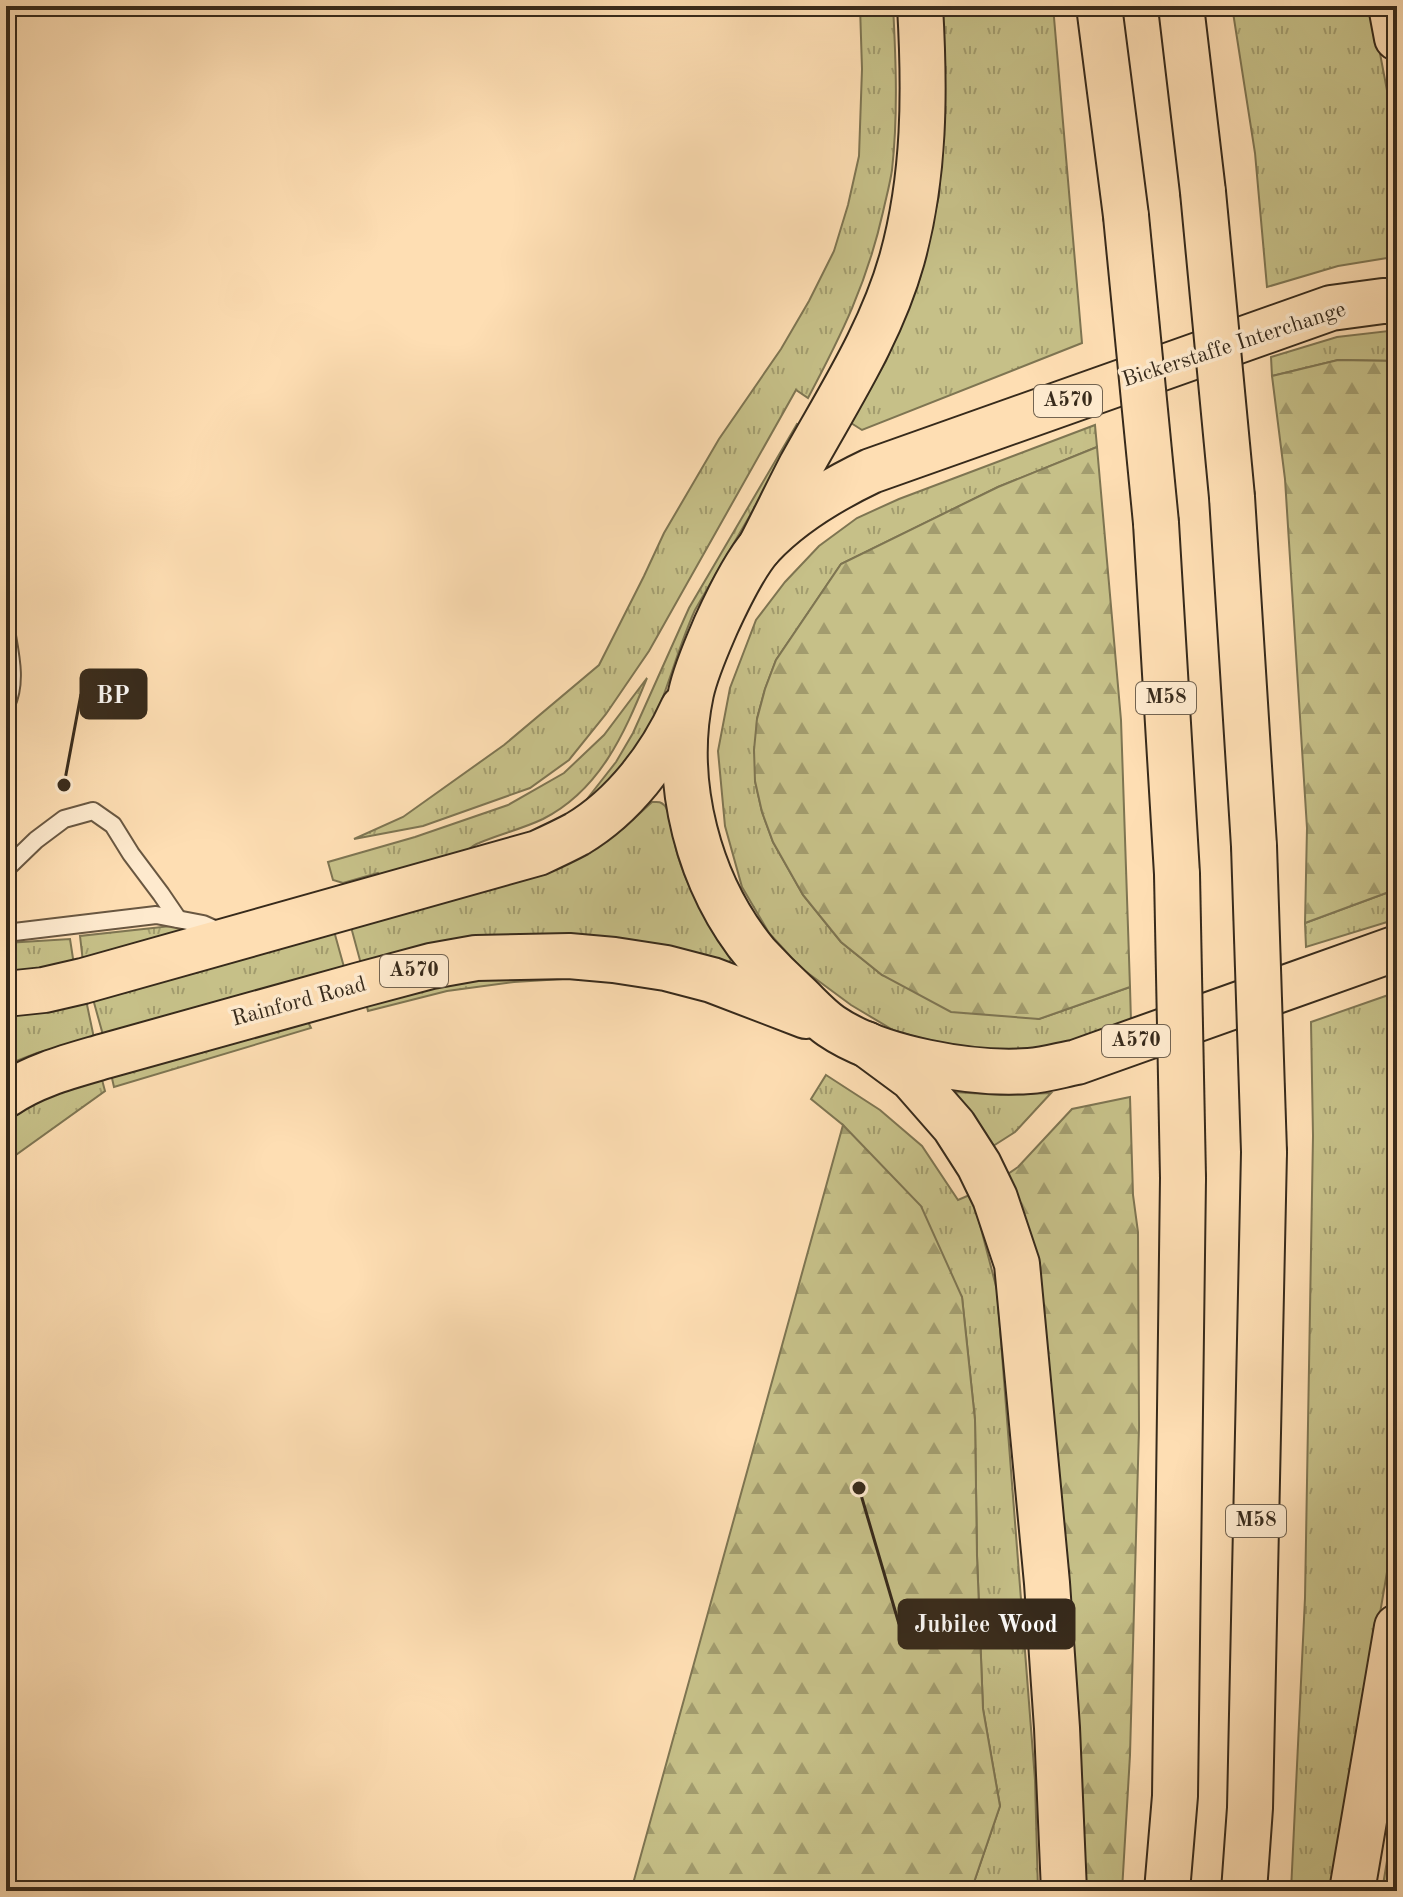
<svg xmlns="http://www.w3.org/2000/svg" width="1403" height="1897" viewBox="0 0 1403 1897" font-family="'Old Standard TT',serif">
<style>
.grass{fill:url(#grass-tufts);stroke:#7e7552;stroke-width:2}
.forest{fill:url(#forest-firs);stroke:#7e7552;stroke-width:2}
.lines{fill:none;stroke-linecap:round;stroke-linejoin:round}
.service-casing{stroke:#695741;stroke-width:20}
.trunk-casing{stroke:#372a1b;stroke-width:48}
.motorway-casing{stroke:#372a1b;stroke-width:48}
.service{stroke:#feeace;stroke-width:16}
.trunk{stroke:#fedeb3;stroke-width:44}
.motorway{stroke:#fedeb3;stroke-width:44}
.motorway-bridge-casing{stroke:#372a1b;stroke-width:48;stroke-linecap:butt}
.motorway-bridge{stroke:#fedeb3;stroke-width:44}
.labels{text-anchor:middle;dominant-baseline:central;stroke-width:7;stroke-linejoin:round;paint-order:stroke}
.shield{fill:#feeace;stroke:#736451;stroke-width:2}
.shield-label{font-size:20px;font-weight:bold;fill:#372a1b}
.street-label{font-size:22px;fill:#372a1b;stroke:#feeace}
.leader{fill:none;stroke:#372a1b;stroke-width:3}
.callout-dot{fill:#372a1b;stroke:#feeace;stroke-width:3}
.callout{fill:#372a1b;stroke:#372a1b;stroke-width:3}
.callout-label{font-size:24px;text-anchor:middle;font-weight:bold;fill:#fff}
</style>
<defs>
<pattern id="grass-tufts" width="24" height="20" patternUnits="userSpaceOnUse" patternTransform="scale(2)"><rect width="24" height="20" fill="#c6c088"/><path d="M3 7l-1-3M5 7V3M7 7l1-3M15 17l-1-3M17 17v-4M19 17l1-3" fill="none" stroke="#a29c6e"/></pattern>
<pattern id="forest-firs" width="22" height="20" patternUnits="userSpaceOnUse" patternTransform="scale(2)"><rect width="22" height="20" fill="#c6c088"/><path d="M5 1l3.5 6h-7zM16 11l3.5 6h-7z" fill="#a29c6e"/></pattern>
</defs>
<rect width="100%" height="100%" fill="#fedeb3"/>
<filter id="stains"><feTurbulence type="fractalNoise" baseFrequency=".0025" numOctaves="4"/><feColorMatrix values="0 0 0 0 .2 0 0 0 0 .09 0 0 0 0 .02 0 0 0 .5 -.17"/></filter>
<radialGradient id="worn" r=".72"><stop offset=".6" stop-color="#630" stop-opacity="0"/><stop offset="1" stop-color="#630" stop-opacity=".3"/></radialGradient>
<g class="grass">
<path d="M 860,6 L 893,6 C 896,61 898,116 892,170 C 890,184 886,198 883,212 C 867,283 842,334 808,398 L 796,390 L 649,651 L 606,714 L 569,760 L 530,788 L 423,826 L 354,839 L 403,817 L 504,745 L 599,665 L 644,576 L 664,533 L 719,439 L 781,349 L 809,301 L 834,251 L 848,205 L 859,156 L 862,69 Z"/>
<path d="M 936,6 L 1053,6 L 1082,343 L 862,430 L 851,423 L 886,361 L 920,278 L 939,195 L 942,142 Z"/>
<path d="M 1232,6 L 1371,6 L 1397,143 L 1397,254 L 1387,258 L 1338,266 L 1267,287 L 1255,153 Z"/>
<path d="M 1397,330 L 1397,361 L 1338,360 L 1272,376 L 1271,357 L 1337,337 Z"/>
<path d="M 797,424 L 802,426 L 695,610 C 681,641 672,674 660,705 C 644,744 617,772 588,801 L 587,799 L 616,762 L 633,733 L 689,608 Z"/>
<path d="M 1095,425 L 1097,447 L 998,487 L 841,564 L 776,660 L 765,689 L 757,719 L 755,781 L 762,812 L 773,842 L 803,895 L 841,942 L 882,975 L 1039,1019 L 1130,987 L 1131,1022 L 1039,1053 L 990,1052 L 942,1045 L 893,1030 L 851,1005 L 801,968 L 769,933 L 742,887 L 725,826 L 718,751 L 730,688 L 756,620 L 785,582 L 819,546 L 857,518 L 899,499 Z"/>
<path d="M 647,678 C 624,734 600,790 543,819 C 522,829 500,834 479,843 C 470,846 463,856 454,859 C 430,867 405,872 382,878 L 378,873 L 343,883 L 333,880 L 328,862 L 415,837 L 508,805 L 564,773 L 604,735 Z"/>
<path d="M 652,802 C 658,802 660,801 664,805 C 670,809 674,843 677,853 C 688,892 710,925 731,960 L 728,963 L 682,949 L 633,941 L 587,936 L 361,964 L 351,927 L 593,849 L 624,828 Z"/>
<path d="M 1397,889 L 1397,919 L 1306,947 L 1305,923 Z"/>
<path d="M 180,925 L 182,930 L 180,935 L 83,962 L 80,936 Z"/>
<path d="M 334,931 L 344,967 L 103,1035 L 93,999 Z"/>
<path d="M 70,939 L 74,965 L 6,975 L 6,943 Z"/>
<path d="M 562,976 L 562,979 L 514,982 L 447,991 L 368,1011 L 366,1003 L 483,977 Z"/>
<path d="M 1397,992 L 1397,1513 L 1333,1891 L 1291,1891 L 1305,1598 L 1313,1136 L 1311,1022 Z"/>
<path d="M 86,1000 L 94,1038 L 37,1053 L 6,1065 L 6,1013 Z"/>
<path d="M 306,1018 L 311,1028 L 114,1087 L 111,1074 Z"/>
<path d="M 826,1075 L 880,1110 L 922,1146 L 958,1200 L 972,1194 L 997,1290 L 1035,1780 L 1038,1891 L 971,1891 L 1000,1806 L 983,1709 L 977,1556 L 975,1420 L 962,1297 L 843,1125 L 811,1099 Z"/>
<path d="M 101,1076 L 105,1091 L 6,1162 L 6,1123 L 34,1103 Z"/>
<path d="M 954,1092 L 1001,1095 L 1051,1093 L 1015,1132 L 990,1148 L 952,1095 Z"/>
<path d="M 1397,1801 L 1397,1891 L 1382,1891 Z"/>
</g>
<g class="forest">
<path d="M 1338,360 L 1397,361 L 1397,889 L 1305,923 L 1307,828 L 1285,479 L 1272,376 Z"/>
<path d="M 1097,447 L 1121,720 L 1130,987 L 1039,1019 L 951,1012 L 882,975 L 841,942 L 803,895 L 773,842 L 762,812 L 755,781 L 754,750 L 757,719 L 765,689 L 776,660 L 841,564 L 998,487 Z"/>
<path d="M 1130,1097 L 1133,1195 L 1138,1232 L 1139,1427 L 1130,1755 L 1122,1891 L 1080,1891 L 1005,1176 L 1018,1167 L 1072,1109 Z"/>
<path d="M 843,1125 L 921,1206 L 962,1297 L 975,1420 L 977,1556 L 983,1709 L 1000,1806 L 971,1891 L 631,1891 Z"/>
</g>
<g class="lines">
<g class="service-casing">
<g id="service">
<path d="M 6,630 C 10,654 17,682 6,705"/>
<path d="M 6,869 L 36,840 L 64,819 L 93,811 L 113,825 L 131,854 L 161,894 L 178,919"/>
<path d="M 6,933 L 156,915 L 203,924 L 221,932"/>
</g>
</g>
<g class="trunk-casing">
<g id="trunk">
<path d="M 1397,301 L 1383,301 L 1331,308 L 871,471 C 831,490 791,514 761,546 C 744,565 727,601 716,625 C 707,646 696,670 691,693 C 672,782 698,884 757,955 C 769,968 782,981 795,993 C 807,1004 818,1017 831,1026 C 879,1059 972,1075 1029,1071 C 1045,1070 1061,1065 1077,1062 L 1397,948"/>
<path d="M 6,994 L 44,990 L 83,981 L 538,853 C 551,847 564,841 577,834 C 624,806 661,757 683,708"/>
<path d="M 6,1095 C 35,1075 71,1066 105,1056 L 360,985 L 431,966 L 476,958 L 569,956 L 614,960 L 666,968 L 712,980 L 806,1016"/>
</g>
</g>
<g class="motorway-casing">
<g id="motorway">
<path d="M 1099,6 L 1126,216"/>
<path d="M 1181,6 L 1203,192"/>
<path d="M 1391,6 L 1397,38"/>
<path d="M 1232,497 L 1254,846"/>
<path d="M 1156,523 L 1177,874"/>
<path d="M 760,547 C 774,520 787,493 801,466 C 838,399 881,334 902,259 C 925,176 925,91 920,6"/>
<path d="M 866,1044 L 912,1078 L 954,1126 L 979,1165 L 995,1198 L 1017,1264 L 1047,1583 L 1057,1728 L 1064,1891"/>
<path d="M 1167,1891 L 1175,1796 L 1183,1178"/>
<path d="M 1244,1891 L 1250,1808 L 1264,1152"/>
<path d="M 1352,1891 L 1397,1627"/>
</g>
</g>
<use href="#service" class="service"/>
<use href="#trunk" class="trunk"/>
<use href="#motorway" class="motorway"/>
<g class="motorway-bridge-casing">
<g id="motorway-bridge">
<path d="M 1203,192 L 1232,497"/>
<path d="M 1126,216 L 1156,523"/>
<path d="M 1254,846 L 1264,1152"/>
<path d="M 1177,874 L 1183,1178"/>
</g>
</g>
<use href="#motorway-bridge" class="motorway-bridge"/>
</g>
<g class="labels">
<g class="shield">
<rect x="1034" y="385" width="68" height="32" rx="6"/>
<rect x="1136" y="682" width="60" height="32" rx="6"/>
<rect x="380" y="955" width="68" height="32" rx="6"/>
<rect x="1102" y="1025" width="68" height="32" rx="6"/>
<rect x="1226" y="1505" width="60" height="32" rx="6"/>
</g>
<g class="shield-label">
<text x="1068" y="401">A570</text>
<text x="1166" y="698">M58</text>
<text x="414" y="971">A570</text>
<text x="1136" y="1041">A570</text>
<text x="1256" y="1521">M58</text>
</g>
<g class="street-label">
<text transform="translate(1234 345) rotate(-18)">Bickerstaffe Interchange</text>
<text transform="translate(299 1002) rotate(-15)">Rainford Road</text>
</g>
</g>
<path class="leader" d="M64 785L81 694M859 1488L899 1624"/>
<g class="callout-dot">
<circle cx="64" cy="785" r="8"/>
<circle cx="859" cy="1488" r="8"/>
</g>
<g class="callout">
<rect x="81" y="670" width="65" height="48" rx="8"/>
<rect x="899" y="1600" width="175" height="48" rx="8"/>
</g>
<g class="callout-label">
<text x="113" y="703">BP</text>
<text x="986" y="1632">Jubilee Wood</text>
</g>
<rect width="1403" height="1897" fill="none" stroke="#fedeb3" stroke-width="32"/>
<rect x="8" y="8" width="1387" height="1881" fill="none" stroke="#372a1b" stroke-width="4"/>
<rect x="16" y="16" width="1371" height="1865" fill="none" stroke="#372a1b" stroke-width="2"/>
<rect width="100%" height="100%" filter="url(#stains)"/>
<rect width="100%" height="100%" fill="url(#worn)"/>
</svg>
